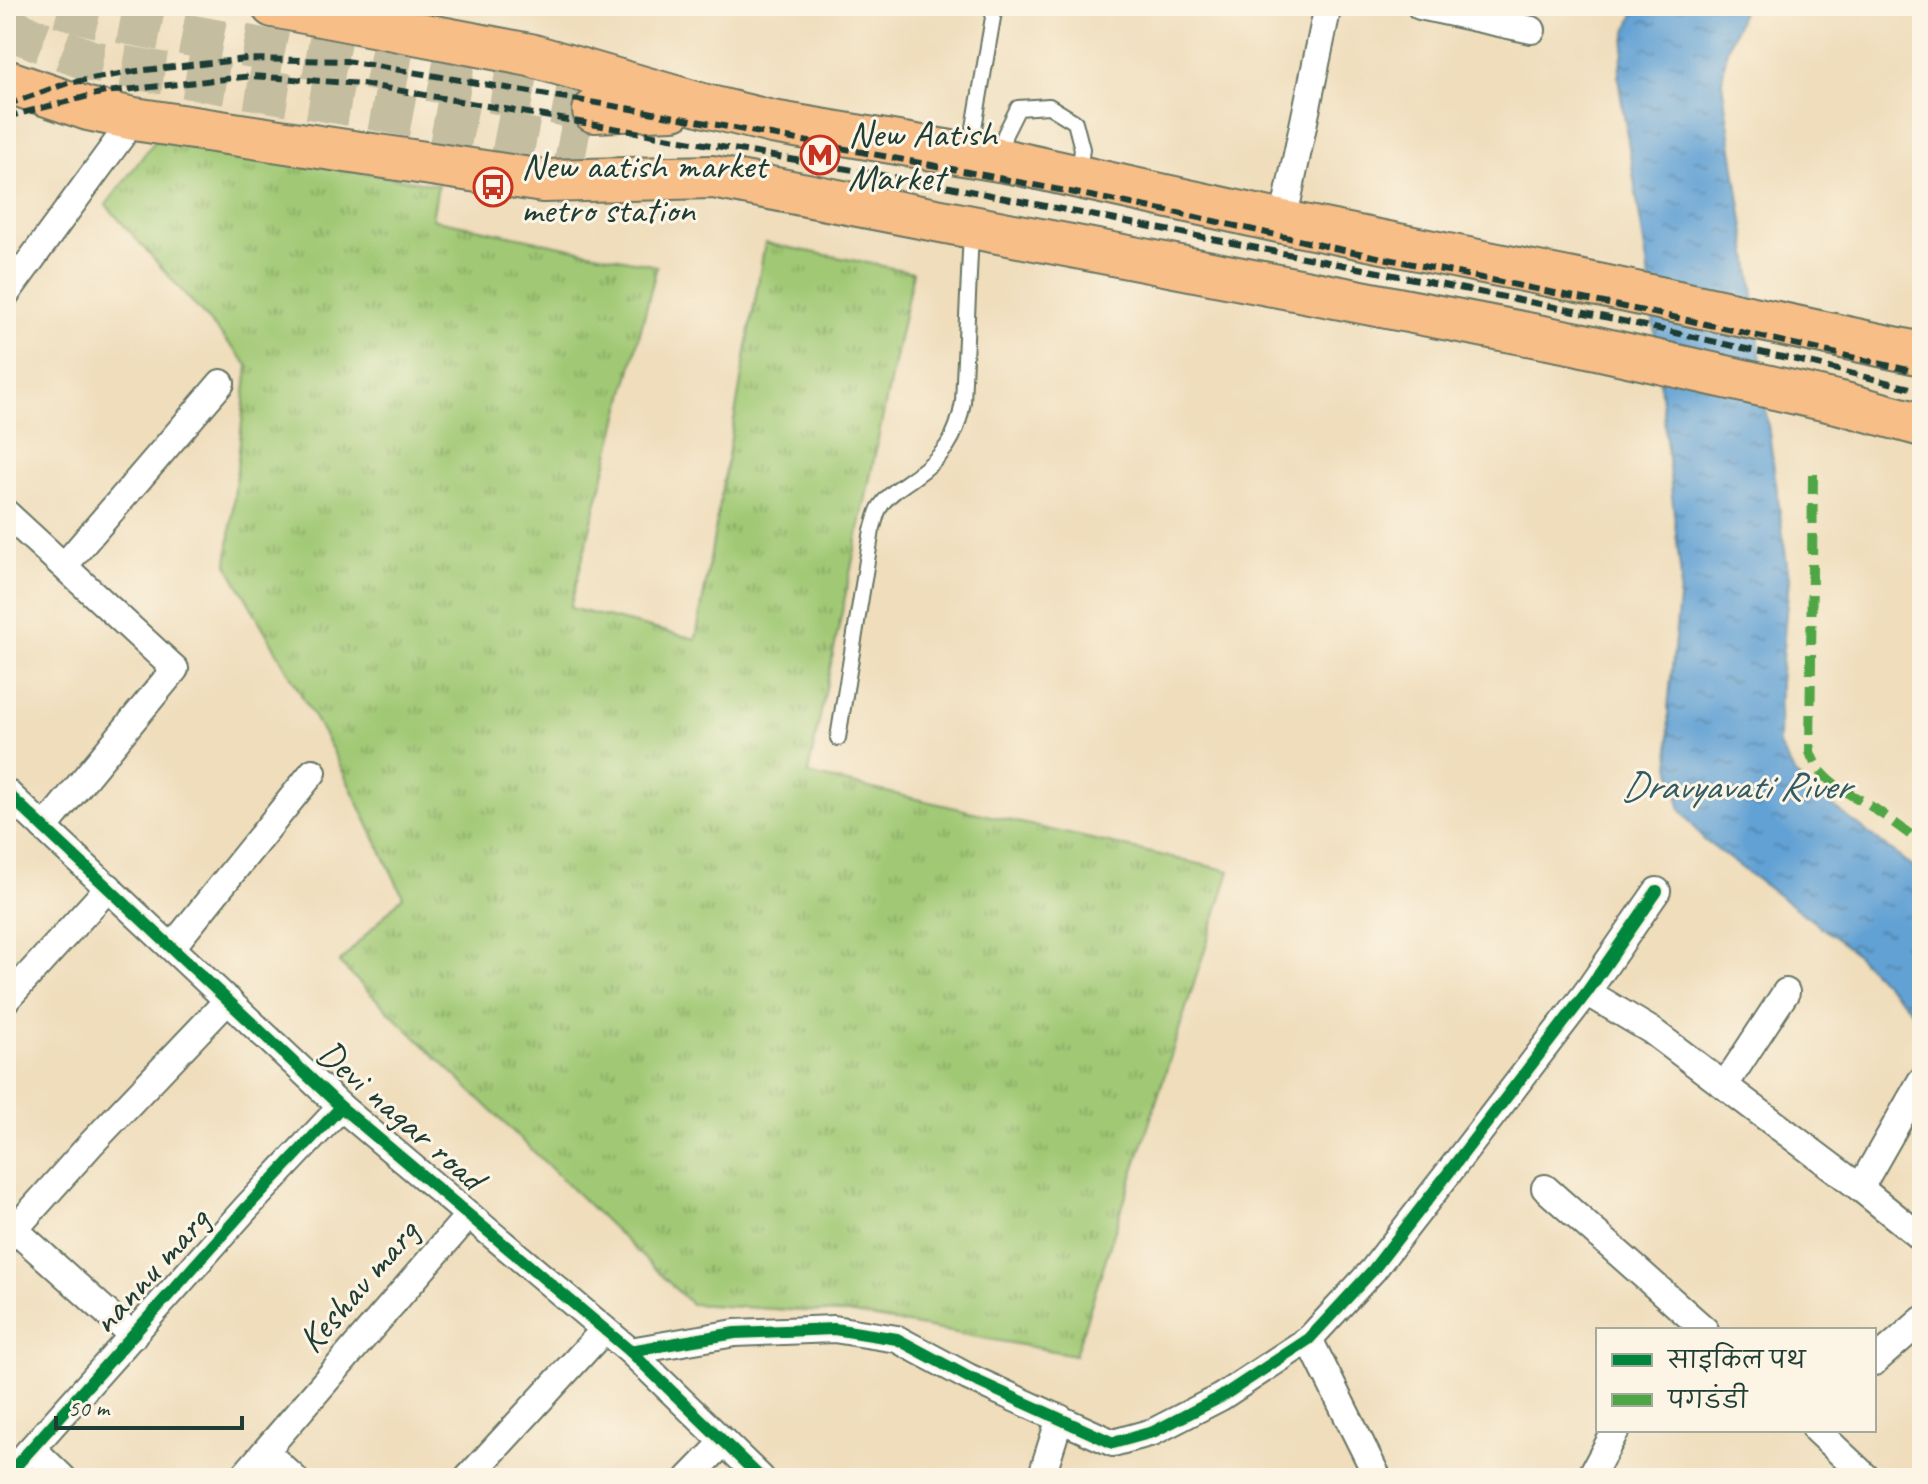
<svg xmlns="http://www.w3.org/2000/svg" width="1928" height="1484" viewBox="0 0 1928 1484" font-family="Caveat,'Playpen Sans Deva',sans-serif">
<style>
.grass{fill:url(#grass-tufts);stroke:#608354;stroke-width:2}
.water{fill:url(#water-ripples);stroke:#406f84;stroke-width:2}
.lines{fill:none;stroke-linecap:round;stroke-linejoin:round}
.primary-tunnel{stroke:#c5bda0;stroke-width:42;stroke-dasharray:42 21;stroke-linecap:butt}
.lane-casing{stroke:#687563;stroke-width:18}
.street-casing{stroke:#687563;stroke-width:30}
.primary-casing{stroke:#687563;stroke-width:46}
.lane{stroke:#fff;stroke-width:14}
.street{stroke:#fff;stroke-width:26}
.primary{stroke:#f7be88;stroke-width:42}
.rail{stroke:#1f3d34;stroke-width:6;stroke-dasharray:12 6;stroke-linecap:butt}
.quiet{stroke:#4fa644;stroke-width:10;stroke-dasharray:20 10;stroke-linecap:butt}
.cycleway-casing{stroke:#fcf5e5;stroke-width:17}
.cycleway{stroke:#00873e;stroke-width:12}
.labels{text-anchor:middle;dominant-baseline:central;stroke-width:6;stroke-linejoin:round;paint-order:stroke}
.poi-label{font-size:38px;fill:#1f3d34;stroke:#fcf5e5;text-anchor:start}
.street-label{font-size:38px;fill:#1f3d34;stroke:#fcf5e5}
.water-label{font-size:40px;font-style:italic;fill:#335b64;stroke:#fcf5e5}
</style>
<defs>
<pattern id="grass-tufts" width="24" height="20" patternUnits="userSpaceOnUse" patternTransform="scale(2)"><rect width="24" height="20" fill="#a1c975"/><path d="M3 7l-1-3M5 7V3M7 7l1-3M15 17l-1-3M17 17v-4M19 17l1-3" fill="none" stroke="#83a461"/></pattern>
<pattern id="water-ripples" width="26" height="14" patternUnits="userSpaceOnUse" patternTransform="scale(2)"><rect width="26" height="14" fill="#62a1d4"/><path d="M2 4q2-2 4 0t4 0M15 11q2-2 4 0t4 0" fill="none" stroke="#5084ad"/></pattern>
</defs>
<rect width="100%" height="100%" fill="#fcf5e5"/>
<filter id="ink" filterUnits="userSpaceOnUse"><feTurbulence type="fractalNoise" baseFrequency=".0125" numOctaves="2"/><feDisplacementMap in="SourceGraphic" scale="16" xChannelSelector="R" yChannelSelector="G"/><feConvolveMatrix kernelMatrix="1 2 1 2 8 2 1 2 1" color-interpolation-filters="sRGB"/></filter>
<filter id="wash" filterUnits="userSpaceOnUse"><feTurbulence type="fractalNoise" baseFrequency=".006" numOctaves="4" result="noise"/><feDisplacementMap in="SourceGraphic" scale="32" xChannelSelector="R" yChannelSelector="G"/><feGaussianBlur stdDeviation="1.8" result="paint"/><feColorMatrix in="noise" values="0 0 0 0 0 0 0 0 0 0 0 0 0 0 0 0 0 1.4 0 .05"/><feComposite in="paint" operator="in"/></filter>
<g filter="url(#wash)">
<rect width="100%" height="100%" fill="#efddbb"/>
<path class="grass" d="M 157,138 L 438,185 L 432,219 L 657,266 L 570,608 L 696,639 L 765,243 L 913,272 L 808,774 L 1230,871 L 1075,1355 L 853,1314 L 691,1304 L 339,963 L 403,896 L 332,749 L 227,564 L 248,365 L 106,205 Z"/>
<path class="water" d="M 1637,6 L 1744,6 L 1726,53 L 1722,82 L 1753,287 L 1767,418 L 1789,579 L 1780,683 L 1779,746 L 1796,775 L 1813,791 L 1922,874 L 1922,1021 L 1849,948 L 1703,839 L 1681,810 L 1670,765 L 1668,707 L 1681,579 L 1647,263 L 1618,77 L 1627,31 Z"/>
</g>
<g filter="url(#ink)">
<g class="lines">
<g class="primary-tunnel">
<path d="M 59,6 L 108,20 L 594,111"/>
<path d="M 6,23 L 22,34 L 91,61 L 362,107 L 587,150"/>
</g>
<g class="lane-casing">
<g id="lane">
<path d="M 970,151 L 995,6"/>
<path d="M 999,157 L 1005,134 L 1018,108 L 1049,106 L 1075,122 L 1082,149 L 1079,173"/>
<path d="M 838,738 L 872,530 C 875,523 876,513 880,507 C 888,494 902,486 913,478 C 943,457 957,439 963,402 L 971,232"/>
</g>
</g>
<g class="street-casing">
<g id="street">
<path d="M 1420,6 L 1532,30"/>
<path d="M 1283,222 L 1328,6"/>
<path d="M 6,294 L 134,119"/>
<path d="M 6,513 L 175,669 L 44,828"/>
<path d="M 64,566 L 221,383"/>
<path d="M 6,792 L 341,1107 L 630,1351 L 761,1478"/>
<path d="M 172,947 L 313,772"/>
<path d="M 1587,992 L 1652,1031 L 1860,1188 L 1922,1238"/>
<path d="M 6,1000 L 109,887"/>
<path d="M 1725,1085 L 1786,992"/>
<path d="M 1545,1188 L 1705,1330"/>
<path d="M 1860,1188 L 1921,1081"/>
<path d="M 14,1229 L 133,1336"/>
<path d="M 6,1239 L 91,1144 L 228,1000"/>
<path d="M 1309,1339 L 1378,1478"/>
<path d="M 630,1351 L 735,1333 L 834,1329 L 897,1339 L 968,1377 L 1113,1443 L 1153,1432 L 1221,1397 L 1309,1339 L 1373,1270 L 1446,1176 L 1587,992 L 1657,891"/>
<path d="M 1874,1362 L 1922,1320"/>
<path d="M 1816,1430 L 1867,1478"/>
<path d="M 33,1449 L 63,1478"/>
<path d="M 266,1452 L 294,1478"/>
<path d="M 6,1477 L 247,1207 L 341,1107"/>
<path d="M 242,1478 L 469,1215"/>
<path d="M 468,1478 L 604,1330"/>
<path d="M 689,1478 L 724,1442"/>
<path d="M 1041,1478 L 1060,1418"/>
<path d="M 1590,1478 L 1616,1430"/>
</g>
</g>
<g class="primary-casing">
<g id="primary">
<path d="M 273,6 L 530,55 L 706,106 L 772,122 L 1011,162 L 1283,222 L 1603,286 L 1922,354"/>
<path d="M 6,81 L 88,109 L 134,119 L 543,181 L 713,177 L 1579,344 L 1841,403 L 1922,425"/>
<path d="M 594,111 L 673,108"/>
</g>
</g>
<use href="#lane" class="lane"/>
<use href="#street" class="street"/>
<use href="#primary" class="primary"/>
<g class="rail">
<path d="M 6,105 L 68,83 L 137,71 L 246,59 L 346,61 L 638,110 L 947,168 L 1178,213 L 1334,248 L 1683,319 L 1922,373"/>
<path d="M 6,117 L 105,92 L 252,76 L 362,84 L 950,187 L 1605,317 L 1818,365 L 1922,391"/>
</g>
<path class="quiet" d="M 1813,474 L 1810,752 C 1821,784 1850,792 1875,809 C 1891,820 1906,832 1922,843"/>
<g class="cycleway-casing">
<g id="cycleway">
<path d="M 6,792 L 341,1107 L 630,1351 L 761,1478"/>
<path d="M 630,1351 L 735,1333 L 834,1329 L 897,1339 L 968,1377 L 1113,1443 L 1153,1432 L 1221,1397 L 1309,1339 L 1373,1270 L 1446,1176 L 1587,992 L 1657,891"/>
<path d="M 6,1477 L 247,1207 L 341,1107"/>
</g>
</g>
<use href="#cycleway" class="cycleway"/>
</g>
</g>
<defs>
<g id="metro-ring" transform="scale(2)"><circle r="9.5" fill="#fcf5e5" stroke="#c8321e" stroke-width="1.5"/><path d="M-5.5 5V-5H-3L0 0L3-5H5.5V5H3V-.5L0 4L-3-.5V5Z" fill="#c8321e"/></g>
<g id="bus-ring" transform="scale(2)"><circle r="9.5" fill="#fcf5e5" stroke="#c8321e" stroke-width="1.5"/><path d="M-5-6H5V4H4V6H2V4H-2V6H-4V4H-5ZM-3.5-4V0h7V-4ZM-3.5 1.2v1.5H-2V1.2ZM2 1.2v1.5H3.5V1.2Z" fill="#c8321e"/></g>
</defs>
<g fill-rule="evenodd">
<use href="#metro-ring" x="820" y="155"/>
<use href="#bus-ring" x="493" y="187"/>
</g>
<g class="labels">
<g class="poi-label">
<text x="848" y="133">New Aatish<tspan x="848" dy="44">Market</tspan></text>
<text x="521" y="165">New aatish market<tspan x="521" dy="44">metro station</tspan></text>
</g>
<g class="street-label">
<text transform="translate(401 1115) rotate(41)">Devi nagar road</text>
<text transform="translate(150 1271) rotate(-48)">nannu marg</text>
<text transform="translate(358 1286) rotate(-49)">Keshav marg</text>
</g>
<g class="water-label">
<text x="1735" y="786">Dravyavati River</text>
</g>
</g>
<rect width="1928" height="1484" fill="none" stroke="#fcf5e5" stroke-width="32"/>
<rect x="1596" y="1328" width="280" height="104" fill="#fcf5e5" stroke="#a4ab9e" stroke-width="2"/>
<rect x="1612" y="1354" width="40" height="12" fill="#00873e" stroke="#a4ab9e" stroke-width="2"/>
<text x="1668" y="1368" font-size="24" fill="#1f3d34">साइकिल पथ</text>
<rect x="1612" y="1394" width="40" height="12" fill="#4fa644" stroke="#a4ab9e" stroke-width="2"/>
<text x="1668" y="1408" font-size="24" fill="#1f3d34">पगडंडी</text>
<path d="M56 1416v12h186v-12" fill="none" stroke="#1f3d34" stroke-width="4"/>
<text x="68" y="1416" font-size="24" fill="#1f3d34" stroke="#fcf5e5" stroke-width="6" paint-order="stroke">50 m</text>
</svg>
